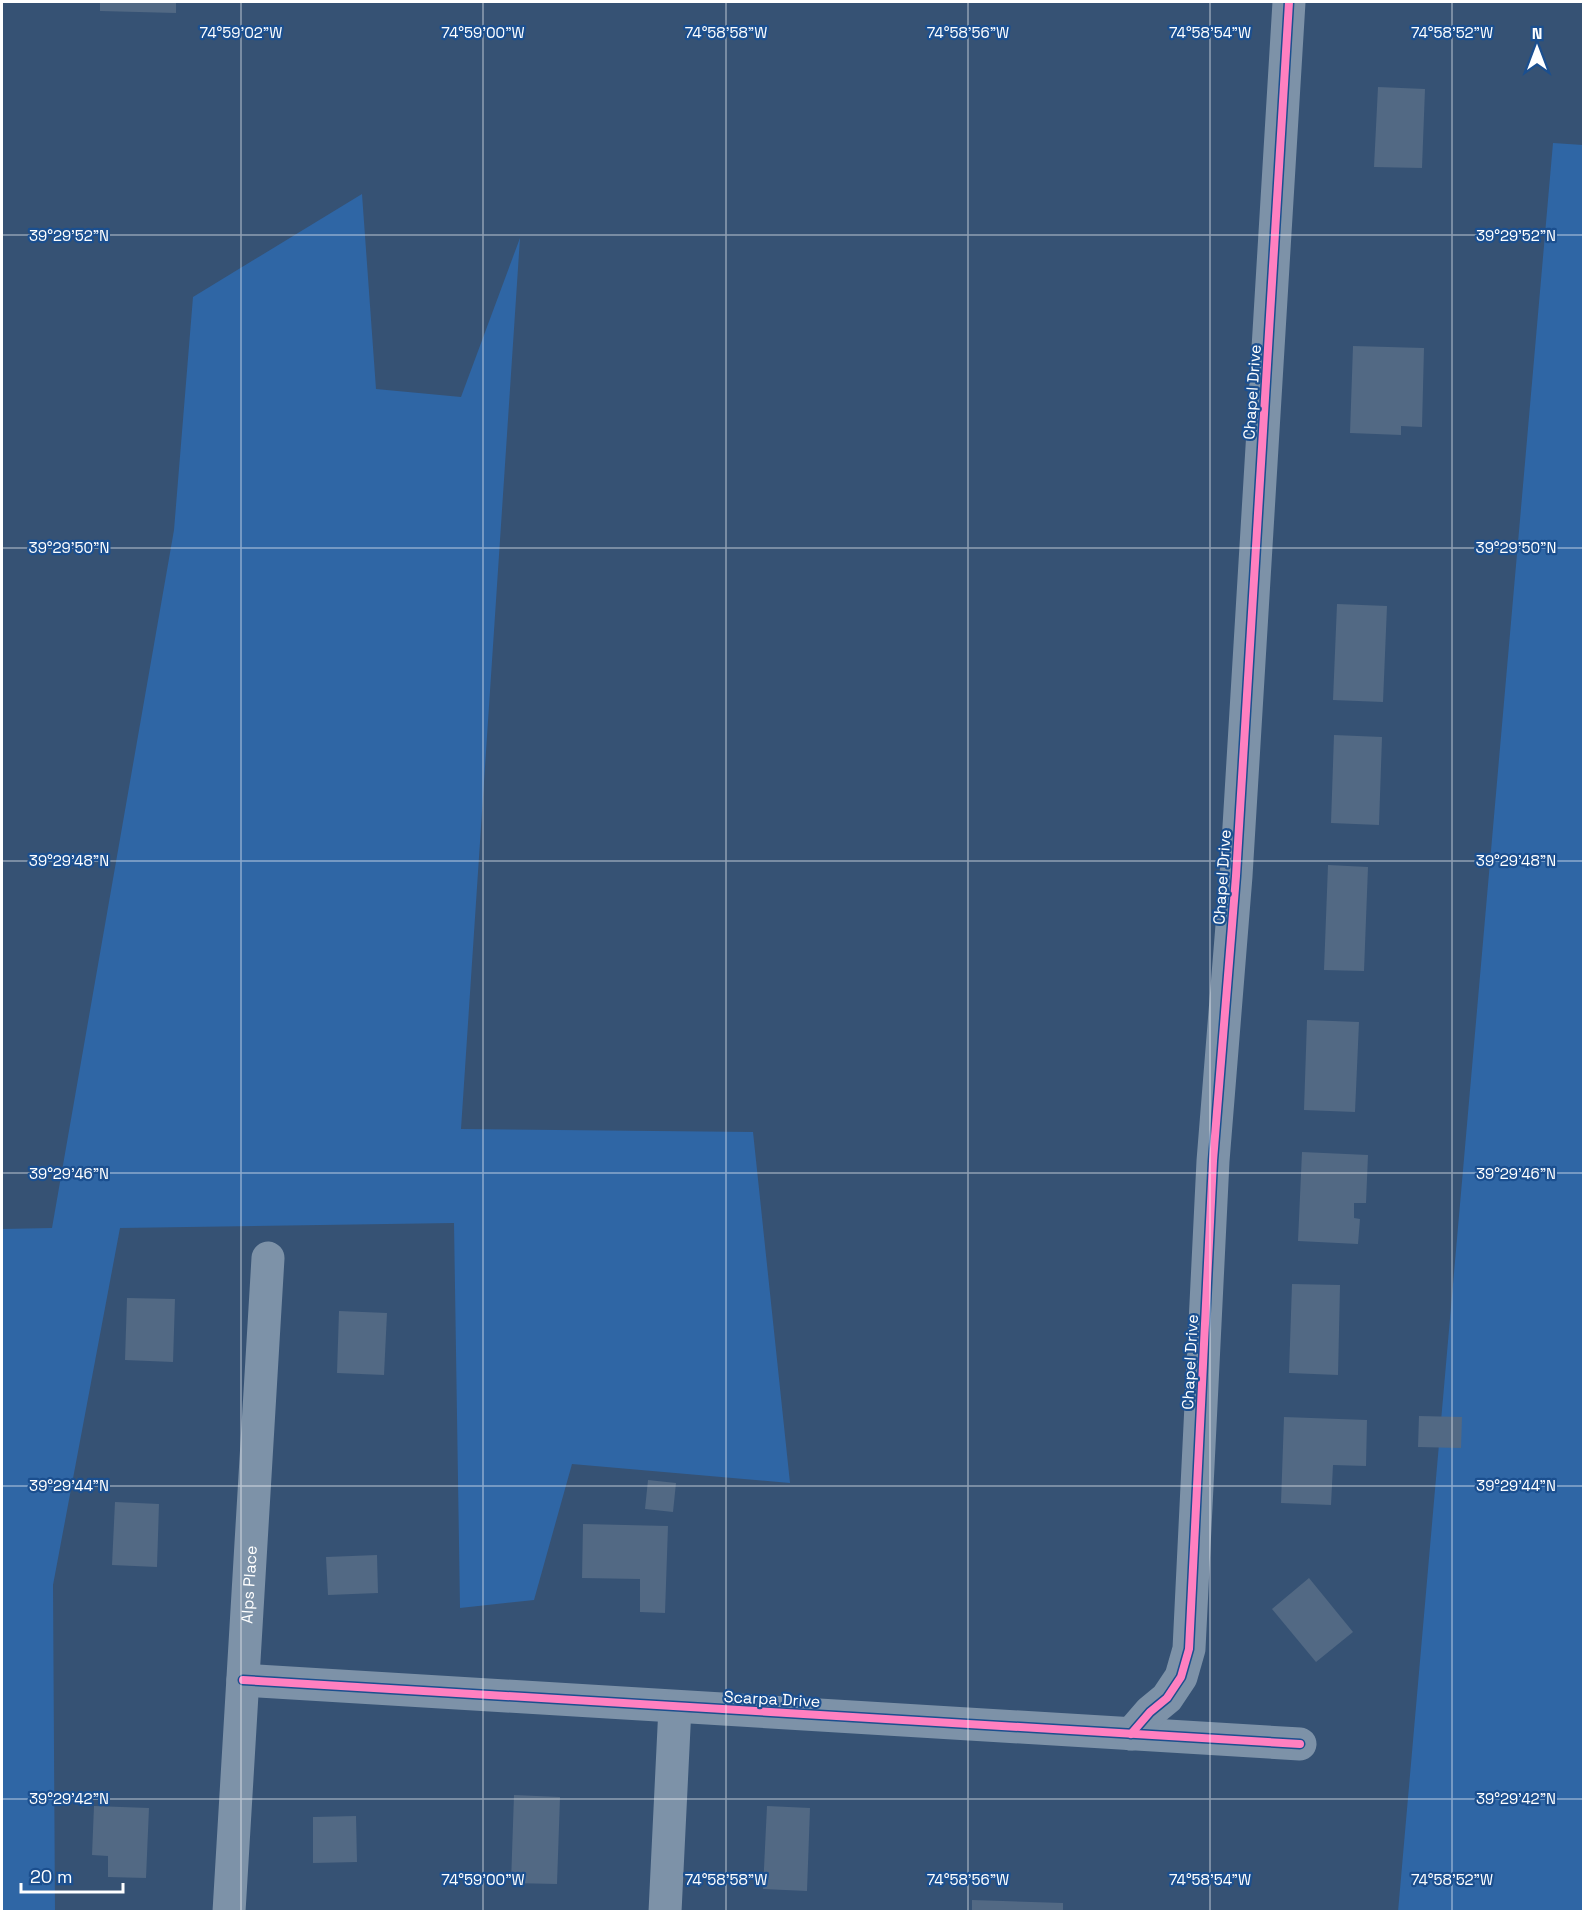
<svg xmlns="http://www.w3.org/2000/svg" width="1585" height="1913" viewBox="0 0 1585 1913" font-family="'Space Grotesk',sans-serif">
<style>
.green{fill:#2f66a5}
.building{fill:#526984}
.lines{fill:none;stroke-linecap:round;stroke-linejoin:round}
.minor{stroke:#7d92a8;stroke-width:33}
.cycleway-casing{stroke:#1b4f8f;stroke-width:11}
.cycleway{stroke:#ff80c0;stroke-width:8}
.ticks{fill:none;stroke:#fff;stroke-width:1.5;stroke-opacity:0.45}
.labels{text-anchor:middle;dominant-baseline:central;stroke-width:4.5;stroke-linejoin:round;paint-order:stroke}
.street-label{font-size:16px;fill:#fff;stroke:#1b4f8f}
.ticks-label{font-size:15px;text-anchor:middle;fill:#fff;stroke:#1b4f8f;stroke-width:4.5;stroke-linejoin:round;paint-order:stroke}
</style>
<rect width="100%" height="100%" fill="#365274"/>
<g class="green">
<path d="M 1553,143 L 1583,145 L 1583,1911 L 1398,1912 Z"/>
<path d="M 362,194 L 376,389 L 461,397 L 520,238 L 461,1129 L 753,1132 L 790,1483 L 572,1464 L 534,1600 L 460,1608 L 454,1223 L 120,1228 L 53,1585 L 55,1911 L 2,1911 L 2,1229 L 52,1228 L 174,530 L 193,297 Z"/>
</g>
<g class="building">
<path d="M 100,2 L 176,2 L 176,13 L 100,11 Z"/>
<path d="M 1378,87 L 1425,89 L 1422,168 L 1374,167 Z"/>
<path d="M 1353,346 L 1424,348 L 1422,427 L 1401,426 L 1401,435 L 1350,433 Z"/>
<path d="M 1337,604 L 1387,606 L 1383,702 L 1333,700 Z"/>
<path d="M 1334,735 L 1382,737 L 1379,825 L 1331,823 Z"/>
<path d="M 1328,865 L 1368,867 L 1364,971 L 1324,970 Z"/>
<path d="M 1307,1020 L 1359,1022 L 1355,1112 L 1304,1110 Z"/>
<path d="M 1302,1152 L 1368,1155 L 1366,1203 L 1354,1203 L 1354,1218 L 1360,1219 L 1358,1244 L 1298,1241 Z"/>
<path d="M 1292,1284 L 1340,1285 L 1338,1375 L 1289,1373 Z"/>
<path d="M 127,1298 L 175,1299 L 173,1362 L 125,1360 Z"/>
<path d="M 339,1311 L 387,1313 L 384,1375 L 337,1373 Z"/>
<path d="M 1419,1416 L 1462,1417 L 1461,1448 L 1418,1447 Z"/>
<path d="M 1284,1417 L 1367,1420 L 1366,1466 L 1333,1465 L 1331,1505 L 1281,1503 Z"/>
<path d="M 648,1480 L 676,1483 L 673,1512 L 645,1509 Z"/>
<path d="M 115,1502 L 159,1504 L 157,1567 L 112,1565 Z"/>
<path d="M 583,1524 L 668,1526 L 665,1613 L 640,1612 L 640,1579 L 582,1578 Z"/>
<path d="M 377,1555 L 378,1593 L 328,1595 L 326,1557 Z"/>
<path d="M 1309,1578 L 1353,1632 L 1316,1662 L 1272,1609 Z"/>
<path d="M 514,1795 L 560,1797 L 557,1884 L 511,1883 Z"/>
<path d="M 94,1806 L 149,1808 L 146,1878 L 108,1877 L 108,1856 L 92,1855 Z"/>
<path d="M 767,1806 L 810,1808 L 807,1891 L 763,1889 Z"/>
<path d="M 356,1816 L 357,1862 L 313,1863 L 313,1817 Z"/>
<path d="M 972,1900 L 1063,1903 L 1063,1912 L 972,1912 Z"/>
</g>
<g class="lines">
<g class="minor">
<path d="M 243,1680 L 1300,1744"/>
<path d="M 1131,1734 L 1150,1712 L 1167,1698 L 1181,1677 L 1189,1649 L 1213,1161 L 1236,876 L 1289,2"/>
<path id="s1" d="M 229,1912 L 268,1258"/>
<path d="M 665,1912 L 675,1707"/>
</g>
<g class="cycleway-casing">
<g id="cycleway">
<path d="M 243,1680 L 1300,1744"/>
<path d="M 1131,1734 L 1150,1712 L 1167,1698 L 1181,1677 L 1189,1649 L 1213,1161 L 1236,876 L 1289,2"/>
</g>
</g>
<use href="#cycleway" class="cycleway"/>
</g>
<path class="ticks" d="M 241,2 L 241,1912M 483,2 L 483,1912M 726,2 L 726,1912M 968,2 L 968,1912M 1210,2 L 1210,1912M 1452,2 L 1452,1912M 2,235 L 1584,235M 2,548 L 1584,548M 2,861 L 1584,861M 2,1173 L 1584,1173M 2,1486 L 1584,1486M 2,1799 L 1584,1799"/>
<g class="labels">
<g class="street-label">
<text transform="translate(1252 392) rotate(-86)">Chapel Drive</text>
<text transform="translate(1222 877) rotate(-86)">Chapel Drive</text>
<text transform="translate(1190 1362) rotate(-87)">Chapel Drive</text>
<text stroke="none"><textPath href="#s1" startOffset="328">Alps Place</textPath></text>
<text transform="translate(772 1699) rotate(3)">Scarpa Drive</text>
</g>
</g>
<g class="ticks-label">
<text x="241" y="38">74°59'02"W</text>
<text x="483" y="38">74°59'00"W</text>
<text x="726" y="38">74°58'58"W</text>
<text x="968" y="38">74°58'56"W</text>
<text x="1210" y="38">74°58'54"W</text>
<text x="1452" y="38">74°58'52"W</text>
<text x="69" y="241">39°29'52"N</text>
<text x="1516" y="241">39°29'52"N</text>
<text x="69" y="553">39°29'50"N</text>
<text x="1516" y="553">39°29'50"N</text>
<text x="69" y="866">39°29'48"N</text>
<text x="1516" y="866">39°29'48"N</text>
<text x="69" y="1179">39°29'46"N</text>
<text x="1516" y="1179">39°29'46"N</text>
<text x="69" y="1491">39°29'44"N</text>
<text x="1516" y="1491">39°29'44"N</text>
<text x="69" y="1804">39°29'42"N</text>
<text x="1516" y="1804">39°29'42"N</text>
<text x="483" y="1885">74°59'00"W</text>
<text x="726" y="1885">74°58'58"W</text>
<text x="968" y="1885">74°58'56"W</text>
<text x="1210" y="1885">74°58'54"W</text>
<text x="1452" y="1885">74°58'52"W</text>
</g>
<rect width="1585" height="1913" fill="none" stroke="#ffffff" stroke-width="6"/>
<g transform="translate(1537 48)" stroke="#1b4f8f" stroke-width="4.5" paint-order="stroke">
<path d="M0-4.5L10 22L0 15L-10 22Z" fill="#ffffff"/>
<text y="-9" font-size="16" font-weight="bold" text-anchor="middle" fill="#ffffff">N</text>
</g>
<path d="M21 1883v9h102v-9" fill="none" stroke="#ffffff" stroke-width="3"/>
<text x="30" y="1883" font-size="18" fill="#ffffff" stroke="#1b4f8f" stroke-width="4.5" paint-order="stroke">20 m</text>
</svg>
